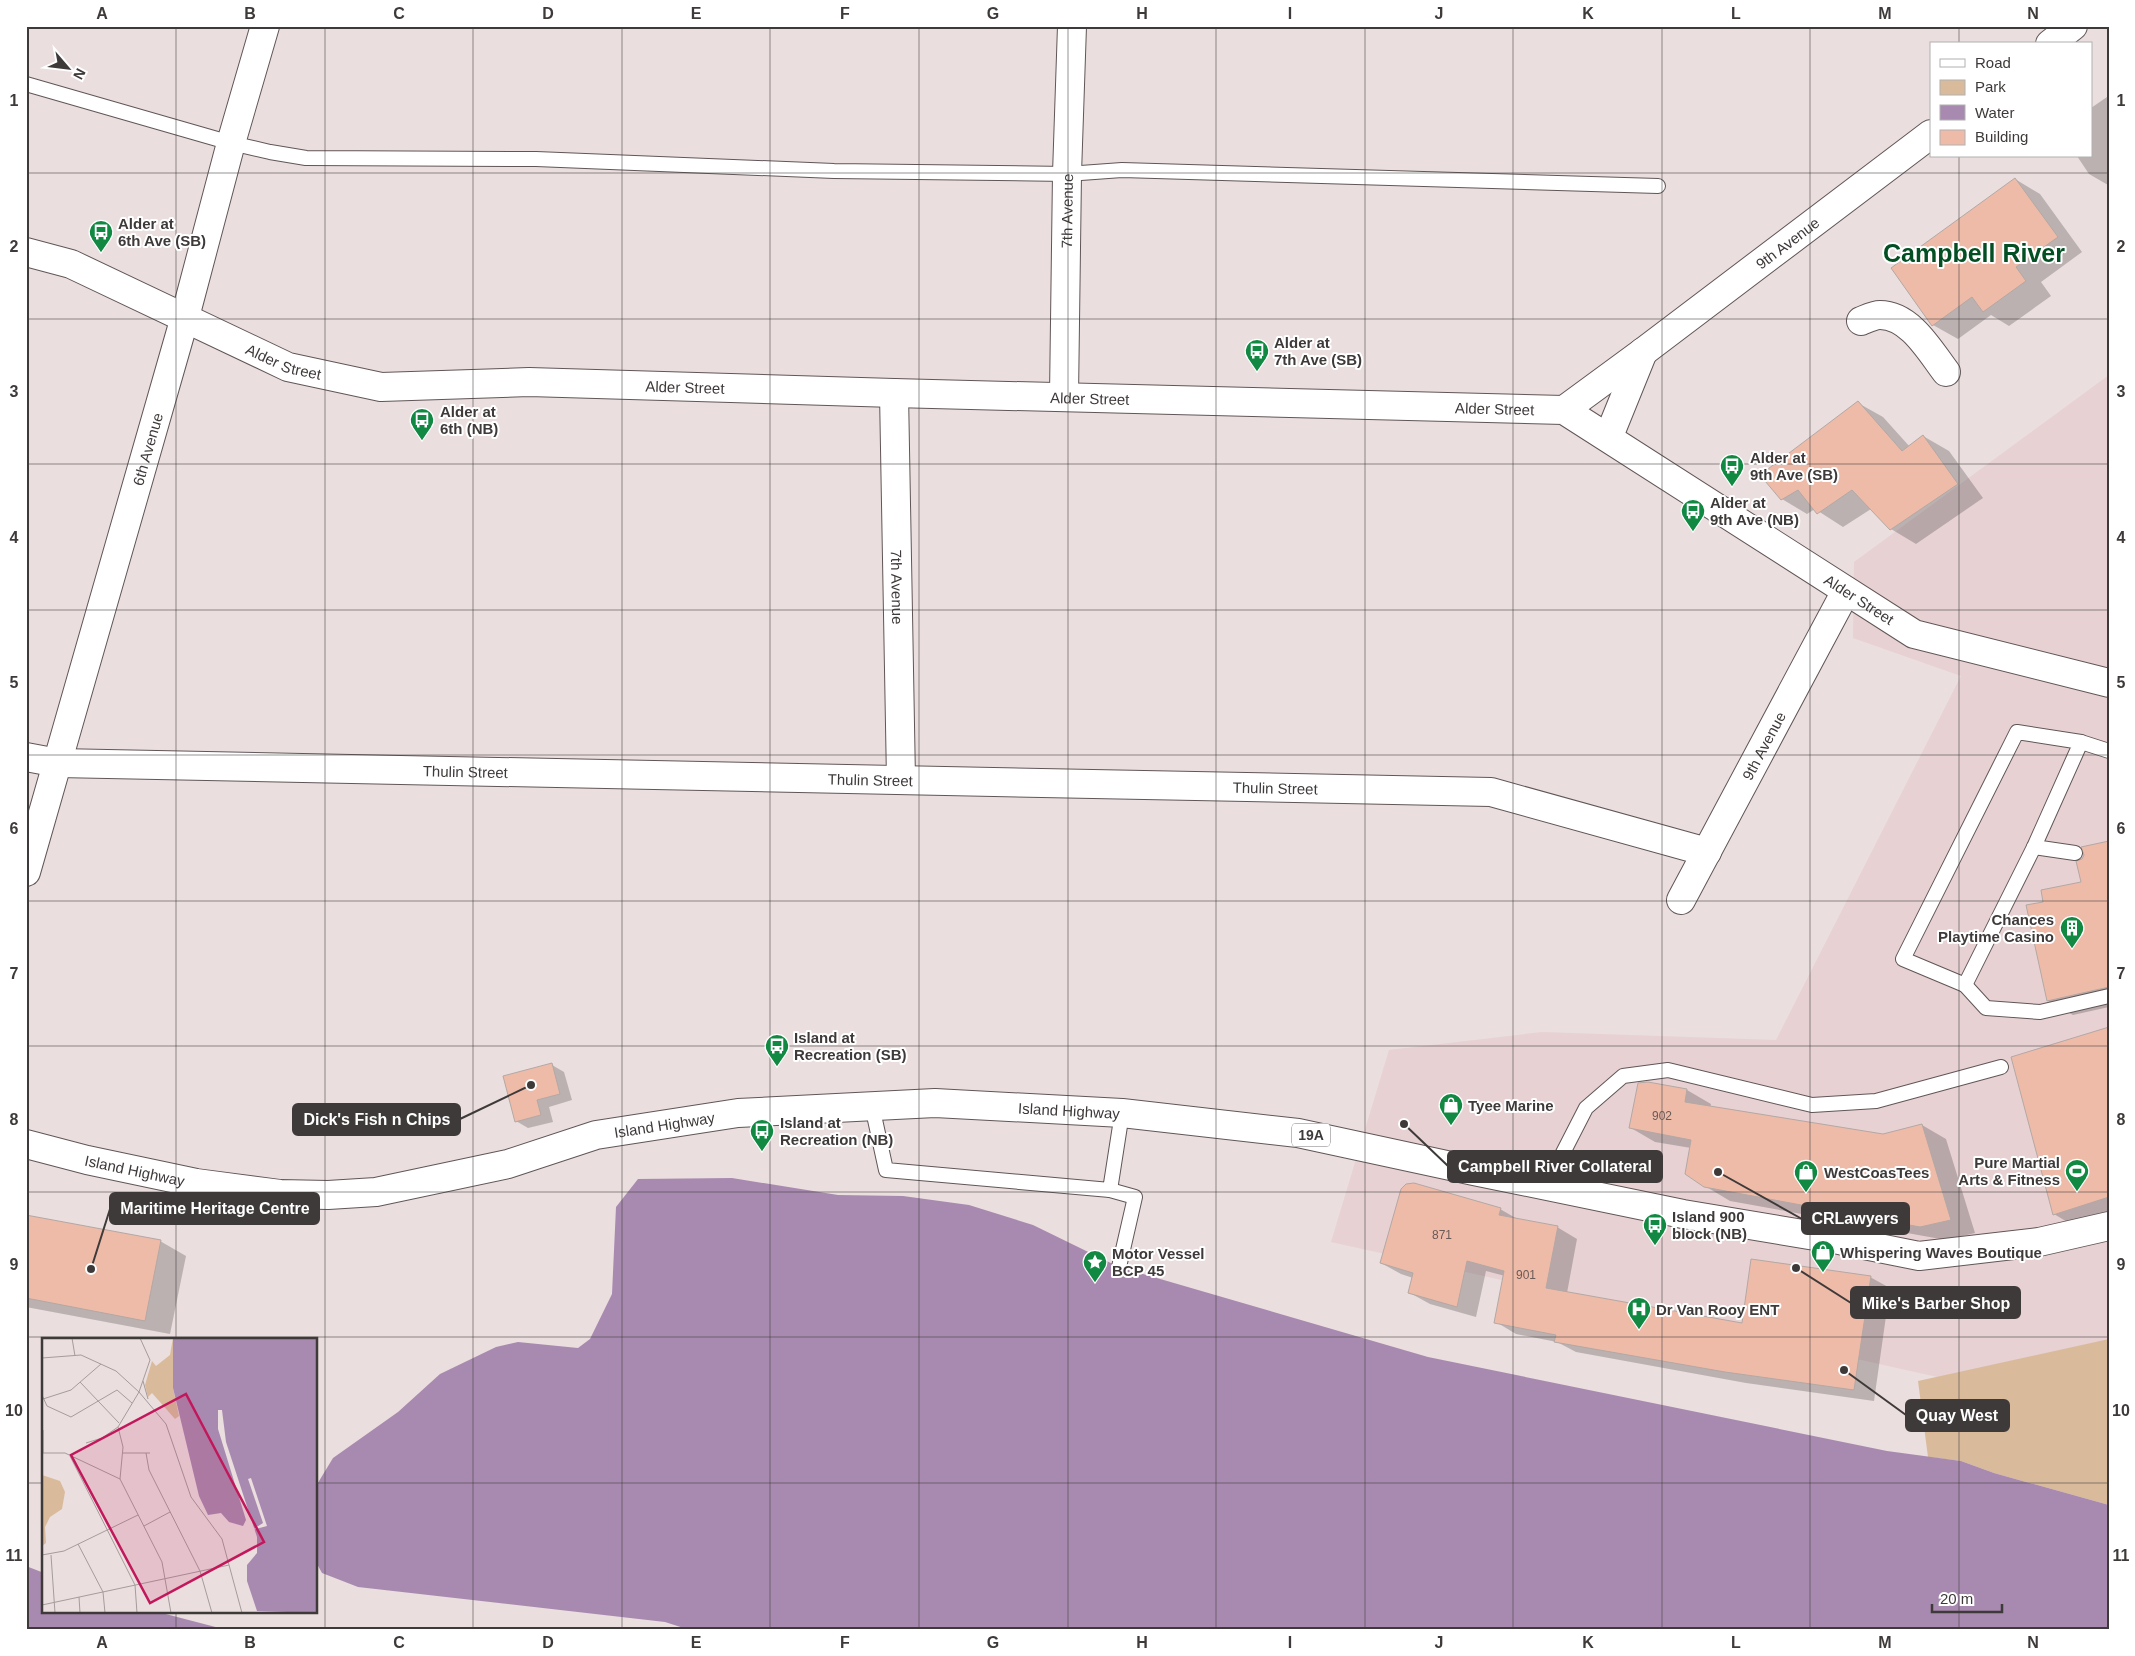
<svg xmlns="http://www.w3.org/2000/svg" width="2135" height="1656" viewBox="0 0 2135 1656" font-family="Helvetica,sans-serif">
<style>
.built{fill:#e7d1d3}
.green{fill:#d9bb9b}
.water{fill:#a88ab0}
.shadow{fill:#0003}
.building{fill:#eebba9;stroke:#b3a8a4}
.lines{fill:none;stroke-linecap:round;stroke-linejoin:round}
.service-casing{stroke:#615657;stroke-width:16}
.minor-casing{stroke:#615657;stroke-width:30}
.tertiary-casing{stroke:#615657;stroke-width:30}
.primary-casing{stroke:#615657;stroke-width:30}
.service{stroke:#fff;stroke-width:14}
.minor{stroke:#fff;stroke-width:28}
.tertiary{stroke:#fff;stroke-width:28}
.primary{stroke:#fff;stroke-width:28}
.grid{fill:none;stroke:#3f3a3a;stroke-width:1;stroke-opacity:0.55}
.labels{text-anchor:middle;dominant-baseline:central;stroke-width:4;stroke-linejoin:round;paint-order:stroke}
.number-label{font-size:12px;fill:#6b5a56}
.shield{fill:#fff;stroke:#797575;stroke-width:1}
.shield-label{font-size:14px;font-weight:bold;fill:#3f3a3a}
.street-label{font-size:15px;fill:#3f3a3a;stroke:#fff}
.poi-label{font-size:15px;font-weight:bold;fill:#3f3a3a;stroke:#fff;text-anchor:start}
.town-label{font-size:25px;font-weight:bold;fill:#034f23;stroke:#fff}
.inset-road{fill:none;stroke:#a69c9c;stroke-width:1}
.view{fill:#c2185b;fill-opacity:0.15;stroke:#c2185b;stroke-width:2.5}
.inset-edge{fill:none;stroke:#3f3a3a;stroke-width:2.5}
.leader{fill:none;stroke:#3f3a3a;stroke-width:2}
.callout-dot{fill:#3f3a3a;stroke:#fff;stroke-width:2}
.callout{fill:#3f3a3a;stroke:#3f3a3a;stroke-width:2}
.callout-label{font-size:16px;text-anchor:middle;font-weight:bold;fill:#fff}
.neatline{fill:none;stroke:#3f3a3a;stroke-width:2}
.grid-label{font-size:16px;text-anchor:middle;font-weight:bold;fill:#3f3a3a}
</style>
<rect width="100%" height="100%" fill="#eadede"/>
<path class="built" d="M 2109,375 L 2109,1381 L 2041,1400 L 1331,1242 L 1389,1050 L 1542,1032 L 1776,1040 L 1961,676 L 1853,638 L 1854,562 Z"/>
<path class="green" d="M 2109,1339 L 2109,1505 L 1994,1473 L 1961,1461 L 1928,1457 L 1918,1381 Z"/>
<g class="water">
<path d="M 732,1178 L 838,1195 L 903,1196 L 969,1205 L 1033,1225 L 1119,1267 L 1428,1357 L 1887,1451 L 1961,1461 L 1994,1473 L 2109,1505 L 2109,1630 L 690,1630 L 665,1622 L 358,1587 L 322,1573 L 316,1562 L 316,1486 L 333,1458 L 398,1412 L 440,1374 L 496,1347 L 518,1342 L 578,1348 L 590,1339 L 612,1294 L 616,1207 L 638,1179 Z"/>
<path d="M 26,1566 L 44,1573 L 44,1612 L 158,1612 L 227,1630 L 26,1630 Z"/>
</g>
<g class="shadow">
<path d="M 2107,97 L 2109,98 L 2108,185 L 2089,174 L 2077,156 L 2091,156 L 2091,108 Z"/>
<path d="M 2015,179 L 2040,194 L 2082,252 L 2041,282 L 2051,296 L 2009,326 L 1991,315 L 1958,339 L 1933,325 Z"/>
<path d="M 1858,403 L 1883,417 L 1910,447 L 1923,436 L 1949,451 L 1983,498 L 1916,544 L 1891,529 L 1871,509 L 1843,527 L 1815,509 L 1807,514 L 1782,499 Z"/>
<path d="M 2109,843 L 2109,1007 L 2073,1015 L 2048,1001 L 2045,903 L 2082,883 Z"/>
<path d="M 2109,1028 L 2109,1219 L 2079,1229 L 2054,1214 Z"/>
<path d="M 552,1065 L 564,1072 L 572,1100 L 549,1107 L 553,1122 L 528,1128 L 516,1121 Z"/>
<path d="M 1648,1083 L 1687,1090 L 1711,1104 L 1710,1108 L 1883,1136 L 1922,1125 L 1946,1139 L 1975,1233 L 1946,1240 L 1730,1201 L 1705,1186 L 1691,1148 L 1655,1142 L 1631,1128 Z"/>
<path d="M 1500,1209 L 1519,1220 L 1557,1227 L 1577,1239 L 1567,1293 L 1743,1324 L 1870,1277 L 1890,1288 L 1874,1401 L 1746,1383 L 1576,1352 L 1557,1342 L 1516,1334 L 1496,1322 L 1505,1276 L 1486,1271 L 1476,1317 L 1430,1304 L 1410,1293 L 1413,1278 L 1401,1274 L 1381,1263 Z"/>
<path d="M 26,1216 L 160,1241 L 186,1256 L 170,1334 L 26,1307 Z"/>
</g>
<g class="building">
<path d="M 2015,178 L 2058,237 L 2016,267 L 2026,281 L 1983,312 L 1972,297 L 1932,326 L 1891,268 Z"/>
<path d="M 1858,401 L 1902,451 L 1923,435 L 1958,484 L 1890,530 L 1852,490 L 1817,514 L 1798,490 L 1781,500 L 1760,475 Z"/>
<path d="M 2109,841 L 2109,987 L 2047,1001 L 2026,905 L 2043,902 L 2041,890 L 2081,882 L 2076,861 L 2082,859 L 2084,855 L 2081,847 Z"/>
<path d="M 2109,1027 L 2109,1197 L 2053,1215 L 2011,1057 Z"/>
<path d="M 552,1063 L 560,1094 L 537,1100 L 541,1115 L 515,1122 L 503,1076 Z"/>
<path d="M 1648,1082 L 1687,1089 L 1685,1102 L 1883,1134 L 1922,1124 L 1951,1220 L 1920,1227 L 1704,1187 L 1685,1174 L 1691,1140 L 1629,1128 L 1638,1083 Z"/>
<path d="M 1414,1183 L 1501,1208 L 1499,1215 L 1558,1226 L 1546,1288 L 1742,1323 L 1751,1259 L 1871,1276 L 1854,1390 L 1725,1372 L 1554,1342 L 1556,1335 L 1494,1323 L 1504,1271 L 1467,1261 L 1457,1307 L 1408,1293 L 1413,1273 L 1380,1263 L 1401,1189 L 1406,1184 Z"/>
<path d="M 26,1215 L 161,1240 L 145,1321 L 26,1298 Z"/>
</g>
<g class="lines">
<g class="service-casing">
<g id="service">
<path d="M 26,84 L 231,143 L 270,152 L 306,158 L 536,159 L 834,171 L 1067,174 L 1122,170 L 1658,186"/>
<path d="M 2017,732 L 2081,742 L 2034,847 L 1965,985 L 1903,959 Z"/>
<path d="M 2081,742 L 2109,751"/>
<path d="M 2034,847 L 2075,853"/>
<path d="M 1965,985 L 1986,1008 L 2040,1012 L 2109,996"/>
<path d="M 872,1106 L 886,1170 L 1110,1190 L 1122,1113"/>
<path d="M 1546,1186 L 1586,1108 L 1623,1076 L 1668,1070 L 1812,1105 L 1876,1101 L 2001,1067"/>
<path d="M 1110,1190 L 1135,1197 L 1119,1267"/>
</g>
</g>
<g class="minor-casing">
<g id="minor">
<path d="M 1861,321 C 1866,319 1874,315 1880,315 C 1910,315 1930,351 1946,372"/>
<path id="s1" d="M 894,393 L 901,780"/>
<path id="s2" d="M 1064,396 L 1067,174 L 1072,26"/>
<path id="s3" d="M 26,757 L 58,763 L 1491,792 L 1707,852"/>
<path id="s4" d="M 26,872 L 185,317 L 231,143 L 265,26"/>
<path id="s5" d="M 1681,900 L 1846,591"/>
</g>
</g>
<g class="tertiary-casing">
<g id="tertiary">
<path d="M 2050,44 L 2073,26"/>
<path id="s6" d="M 26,252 L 71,264 L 288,367 L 381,387 L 529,382 L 894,393 L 1564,410 L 1914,634 L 2109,683"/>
<path id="s7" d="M 1564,410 L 1643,352 L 1931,134"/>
<path d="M 1609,436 L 1643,352"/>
</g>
</g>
<g class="primary-casing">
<g id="primary">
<path id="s8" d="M 26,1144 L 87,1160 L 196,1183 L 280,1194 L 328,1195 L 376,1192 L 508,1164 L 596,1135 L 738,1113 L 935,1103 L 1122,1113 L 1298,1133 L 1474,1171 L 1683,1214 L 1839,1240 L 1919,1256 L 2039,1242 L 2109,1226"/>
</g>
</g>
<use href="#service" class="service"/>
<use href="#minor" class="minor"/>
<use href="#tertiary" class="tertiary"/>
<use href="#primary" class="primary"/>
</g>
<path class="grid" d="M 176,26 L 176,1340M 325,26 L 325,1630M 473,26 L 473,1630M 622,26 L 622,1630M 770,26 L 770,1630M 919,26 L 919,1630M 1068,26 L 1068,1630M 1216,26 L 1216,1630M 1365,26 L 1365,1630M 1513,26 L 1513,1630M 1662,26 L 1662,1630M 1810,26 L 1810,1630M 1959,26 L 1959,44M 1959,156 L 1959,1630M 26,173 L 2109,173M 26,319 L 2109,319M 26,464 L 2109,464M 26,610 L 2109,610M 26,755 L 2109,755M 26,901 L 2109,901M 26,1046 L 2109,1046M 26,1192 L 2109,1192M 26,1337 L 2109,1337M 26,1483 L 44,1483M 316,1483 L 2109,1483M 176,1612 L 176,1630"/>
<defs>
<g id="bus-pin" transform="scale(1.25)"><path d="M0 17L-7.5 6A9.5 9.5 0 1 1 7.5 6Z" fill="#128943" stroke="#fff"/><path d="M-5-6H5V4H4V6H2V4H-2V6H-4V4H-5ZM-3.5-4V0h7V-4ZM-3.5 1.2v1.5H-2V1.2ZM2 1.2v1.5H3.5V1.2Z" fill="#fff"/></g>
<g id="building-pin" transform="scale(1.25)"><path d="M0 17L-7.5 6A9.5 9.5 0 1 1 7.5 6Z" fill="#128943" stroke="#fff"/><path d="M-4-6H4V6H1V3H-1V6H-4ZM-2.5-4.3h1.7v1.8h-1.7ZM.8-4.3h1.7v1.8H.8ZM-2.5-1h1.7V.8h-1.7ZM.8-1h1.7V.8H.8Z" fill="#fff"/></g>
<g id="shop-pin" transform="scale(1.25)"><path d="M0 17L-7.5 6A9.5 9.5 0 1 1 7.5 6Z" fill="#128943" stroke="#fff"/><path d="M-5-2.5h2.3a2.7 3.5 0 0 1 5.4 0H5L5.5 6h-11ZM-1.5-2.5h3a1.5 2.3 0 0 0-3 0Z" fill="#fff"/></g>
<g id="stadium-pin" transform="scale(1.25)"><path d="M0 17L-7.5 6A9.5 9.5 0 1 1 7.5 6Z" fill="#128943" stroke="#fff"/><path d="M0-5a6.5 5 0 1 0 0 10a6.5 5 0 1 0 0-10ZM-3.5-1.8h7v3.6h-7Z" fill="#fff"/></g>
<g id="sight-pin" transform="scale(1.25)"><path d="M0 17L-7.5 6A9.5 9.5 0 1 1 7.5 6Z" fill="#128943" stroke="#fff"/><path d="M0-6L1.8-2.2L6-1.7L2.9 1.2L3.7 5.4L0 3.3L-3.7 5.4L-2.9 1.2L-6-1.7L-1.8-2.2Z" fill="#fff"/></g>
<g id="hospital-pin" transform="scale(1.25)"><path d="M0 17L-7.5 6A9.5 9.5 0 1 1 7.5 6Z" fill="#128943" stroke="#fff"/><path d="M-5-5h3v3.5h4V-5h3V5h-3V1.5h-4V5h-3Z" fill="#fff"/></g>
</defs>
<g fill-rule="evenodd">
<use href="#bus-pin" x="101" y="232"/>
<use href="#bus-pin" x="1257" y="351"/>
<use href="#bus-pin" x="422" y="420"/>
<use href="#bus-pin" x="1732" y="466"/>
<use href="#bus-pin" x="1693" y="511"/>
<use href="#building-pin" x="2072" y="928"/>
<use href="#bus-pin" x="777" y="1046"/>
<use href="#shop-pin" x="1451" y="1105"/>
<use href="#bus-pin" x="762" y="1131"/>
<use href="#stadium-pin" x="2077" y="1171"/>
<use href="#shop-pin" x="1806" y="1172"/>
<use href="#bus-pin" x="1655" y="1225"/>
<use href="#shop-pin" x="1823" y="1252"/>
<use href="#sight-pin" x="1095" y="1262"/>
<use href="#hospital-pin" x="1639" y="1309"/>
</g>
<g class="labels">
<g class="number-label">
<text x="1662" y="1116">902</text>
<text x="1442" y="1235">871</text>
<text x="1526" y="1275">901</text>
</g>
<rect class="shield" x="1292" y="1123.5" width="38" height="23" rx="4"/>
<g class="shield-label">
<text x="1311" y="1135">19A</text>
</g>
<g class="street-label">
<text stroke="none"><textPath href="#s2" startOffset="185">7th Avenue</textPath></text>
<text stroke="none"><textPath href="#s7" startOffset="279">9th Avenue</textPath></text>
<text stroke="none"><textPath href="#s6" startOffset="281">Alder Street</textPath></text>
<text stroke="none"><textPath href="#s6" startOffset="686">Alder Street</textPath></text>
<text stroke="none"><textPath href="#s6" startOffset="1091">Alder Street</textPath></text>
<text stroke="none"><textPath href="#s6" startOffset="1496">Alder Street</textPath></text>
<text stroke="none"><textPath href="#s4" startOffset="440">6th Avenue</textPath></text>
<text stroke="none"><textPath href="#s1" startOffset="194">7th Avenue</textPath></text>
<text stroke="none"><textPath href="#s6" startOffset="1916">Alder Street</textPath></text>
<text stroke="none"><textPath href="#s5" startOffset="175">9th Avenue</textPath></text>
<text stroke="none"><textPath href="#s3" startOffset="440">Thulin Street</textPath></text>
<text stroke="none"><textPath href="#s3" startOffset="845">Thulin Street</textPath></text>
<text stroke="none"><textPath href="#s3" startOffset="1250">Thulin Street</textPath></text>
<text stroke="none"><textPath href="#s8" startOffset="1058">Island Highway</textPath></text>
<text stroke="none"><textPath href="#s8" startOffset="652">Island Highway</textPath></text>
<text stroke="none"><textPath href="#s8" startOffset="112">Island Highway</textPath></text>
</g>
<g class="poi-label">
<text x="118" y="223">Alder at<tspan x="118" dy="17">6th Ave (SB)</tspan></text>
<text x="1274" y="342">Alder at<tspan x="1274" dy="17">7th Ave (SB)</tspan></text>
<text x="440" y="411">Alder at<tspan x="440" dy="17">6th (NB)</tspan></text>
<text x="1750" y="457">Alder at<tspan x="1750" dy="17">9th Ave (SB)</tspan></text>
<text x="1710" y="502">Alder at<tspan x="1710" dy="17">9th Ave (NB)</tspan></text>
<text x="2054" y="919" text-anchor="end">Chances<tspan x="2054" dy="17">Playtime Casino</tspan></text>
<text x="794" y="1037">Island at<tspan x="794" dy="17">Recreation (SB)</tspan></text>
<text x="1468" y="1105">Tyee Marine</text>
<text x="780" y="1122">Island at<tspan x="780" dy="17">Recreation (NB)</tspan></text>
<text x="2060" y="1162" text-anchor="end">Pure Martial<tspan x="2060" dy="17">Arts &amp; Fitness</tspan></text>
<text x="1824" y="1172">WestCoasTees</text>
<text x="1672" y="1216">Island 900<tspan x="1672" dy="17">block (NB)</tspan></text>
<text x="1840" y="1252">Whispering Waves Boutique</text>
<text x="1112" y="1253">Motor Vessel<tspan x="1112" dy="17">BCP 45</tspan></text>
<text x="1656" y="1309">Dr Van Rooy ENT</text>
</g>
<g class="town-label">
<text x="1974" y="253">Campbell River</text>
</g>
</g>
<g transform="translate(42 1338)">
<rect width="275" height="275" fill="#eadede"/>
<path d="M 131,0 L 131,50 L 137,78 L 133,81 L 110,55 L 106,59 L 103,47 L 110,23 L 114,28 L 128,17 ZM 0,137 L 18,143 L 23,154 L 20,171 L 8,179 L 3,189 L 4,205 L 0,208 Z" fill="#d9bb9b"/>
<path d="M 131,0 L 275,0 L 275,275 L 215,273 L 205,243 L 205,227 L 215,215 L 215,199 L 184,104 L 180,72 L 176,72 L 176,91 L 204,182 L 201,188 L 187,184 L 179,175 L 166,177 L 157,158 L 131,50 Z" fill="#a88ab0"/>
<path d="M 209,140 L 225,188 L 210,192 L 221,185 L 206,141 Z" fill="#eadede"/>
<path class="inset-road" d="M 30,0 L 33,18M 98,0 L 108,22 L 97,54 L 124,86 L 149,159 L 180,201 L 200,275M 0,20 L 39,17 L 74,33 L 97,54 L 76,89 L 60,100 L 44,105M 101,43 L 106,61M 38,44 L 77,85M 0,57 L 5,68 L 29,79 L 75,52 L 90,65M 1,61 L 29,52 L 59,26M 76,89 L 81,109 L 78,141 L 120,224 L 129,275M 1,92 L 1,115M 0,115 L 23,115 L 78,141M 81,115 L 108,115M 104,115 L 107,132 L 158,233 L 170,275M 28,118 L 93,247 L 95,275M 102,188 L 128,174M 36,206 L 61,254 L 63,275M 0,217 L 22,213 L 96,177M 9,217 L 13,275M 37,259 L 38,275M 0,267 L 187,227"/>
<path class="view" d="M 144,56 L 222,204 L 108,265 L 29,117 Z"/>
<rect width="275" height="275" class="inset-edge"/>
</g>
<path class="leader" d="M531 1085L460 1119M1404 1124L1448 1166M91 1269L110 1209M1718 1172L1802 1219M1796 1268L1851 1303M1844 1370L1906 1415"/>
<g class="callout-dot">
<circle cx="531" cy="1085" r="5"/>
<circle cx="1404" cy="1124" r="5"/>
<circle cx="91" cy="1269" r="5"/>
<circle cx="1718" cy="1172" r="5"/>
<circle cx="1796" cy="1268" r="5"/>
<circle cx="1844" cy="1370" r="5"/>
</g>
<g class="callout">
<rect x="293" y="1104" width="167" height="31" rx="5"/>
<rect x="1448" y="1151" width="214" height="31" rx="5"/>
<rect x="110" y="1193" width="209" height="31" rx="5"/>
<rect x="1802" y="1203" width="107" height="31" rx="5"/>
<rect x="1851" y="1287" width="169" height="31" rx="5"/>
<rect x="1906" y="1400" width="103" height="31" rx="5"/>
</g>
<g class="callout-label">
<text x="377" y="1125">Dick's Fish n Chips</text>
<text x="1555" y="1172">Campbell River Collateral</text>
<text x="215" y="1214">Maritime Heritage Centre</text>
<text x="1855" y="1224">CRLawyers</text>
<text x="1936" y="1309">Mike's Barber Shop</text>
<text x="1957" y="1421">Quay West</text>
</g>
<rect width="2135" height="1656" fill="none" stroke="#ffffff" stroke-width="55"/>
<rect x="1930" y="42" width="162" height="115" fill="#ffffff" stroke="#b2b0b0"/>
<rect x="1940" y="59" width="25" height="8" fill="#ffffff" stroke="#b2b0b0"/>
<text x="1975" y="68" font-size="15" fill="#3f3a3a">Road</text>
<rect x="1940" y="80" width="25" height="15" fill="#d9bb9b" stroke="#b2b0b0"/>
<text x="1975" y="92" font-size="15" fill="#3f3a3a">Park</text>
<rect x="1940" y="105" width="25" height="15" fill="#a88ab0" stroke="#b2b0b0"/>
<text x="1975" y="118" font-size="15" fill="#3f3a3a">Water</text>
<rect x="1940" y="130" width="25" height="15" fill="#eebba9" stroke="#b2b0b0"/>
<text x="1975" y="142" font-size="15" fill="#3f3a3a">Building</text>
<g transform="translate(68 68) rotate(118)" stroke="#ffffff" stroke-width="4" paint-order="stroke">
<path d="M0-4L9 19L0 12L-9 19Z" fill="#3f3a3a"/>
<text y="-8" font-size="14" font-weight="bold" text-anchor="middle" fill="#3f3a3a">N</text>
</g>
<path d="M1932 1604v8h70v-8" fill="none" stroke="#3f3a3a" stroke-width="2.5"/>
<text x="1940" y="1604" font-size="15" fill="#3f3a3a" stroke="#ffffff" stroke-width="4" paint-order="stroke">20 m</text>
<rect x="28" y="28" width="2080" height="1600" class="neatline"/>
<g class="grid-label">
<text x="102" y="19">A</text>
<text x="250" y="19">B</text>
<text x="399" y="19">C</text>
<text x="548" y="19">D</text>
<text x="696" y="19">E</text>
<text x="845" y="19">F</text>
<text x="993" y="19">G</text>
<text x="1142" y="19">H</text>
<text x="1290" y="19">I</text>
<text x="1439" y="19">J</text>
<text x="1588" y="19">K</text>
<text x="1736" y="19">L</text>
<text x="1885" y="19">M</text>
<text x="2033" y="19">N</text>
<text x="14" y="106">1</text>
<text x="2121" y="106">1</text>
<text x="14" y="252">2</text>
<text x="2121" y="252">2</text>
<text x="14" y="397">3</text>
<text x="2121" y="397">3</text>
<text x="14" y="543">4</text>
<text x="2121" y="543">4</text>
<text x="14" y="688">5</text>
<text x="2121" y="688">5</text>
<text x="14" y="834">6</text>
<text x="2121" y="834">6</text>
<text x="14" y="979">7</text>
<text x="2121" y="979">7</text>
<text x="14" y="1125">8</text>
<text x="2121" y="1125">8</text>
<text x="14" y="1270">9</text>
<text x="2121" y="1270">9</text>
<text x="14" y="1416">10</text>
<text x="2121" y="1416">10</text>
<text x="14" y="1561">11</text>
<text x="2121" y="1561">11</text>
<text x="102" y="1648">A</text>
<text x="250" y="1648">B</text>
<text x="399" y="1648">C</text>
<text x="548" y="1648">D</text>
<text x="696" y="1648">E</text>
<text x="845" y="1648">F</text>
<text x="993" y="1648">G</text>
<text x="1142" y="1648">H</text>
<text x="1290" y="1648">I</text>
<text x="1439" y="1648">J</text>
<text x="1588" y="1648">K</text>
<text x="1736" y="1648">L</text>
<text x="1885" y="1648">M</text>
<text x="2033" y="1648">N</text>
</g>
</svg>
